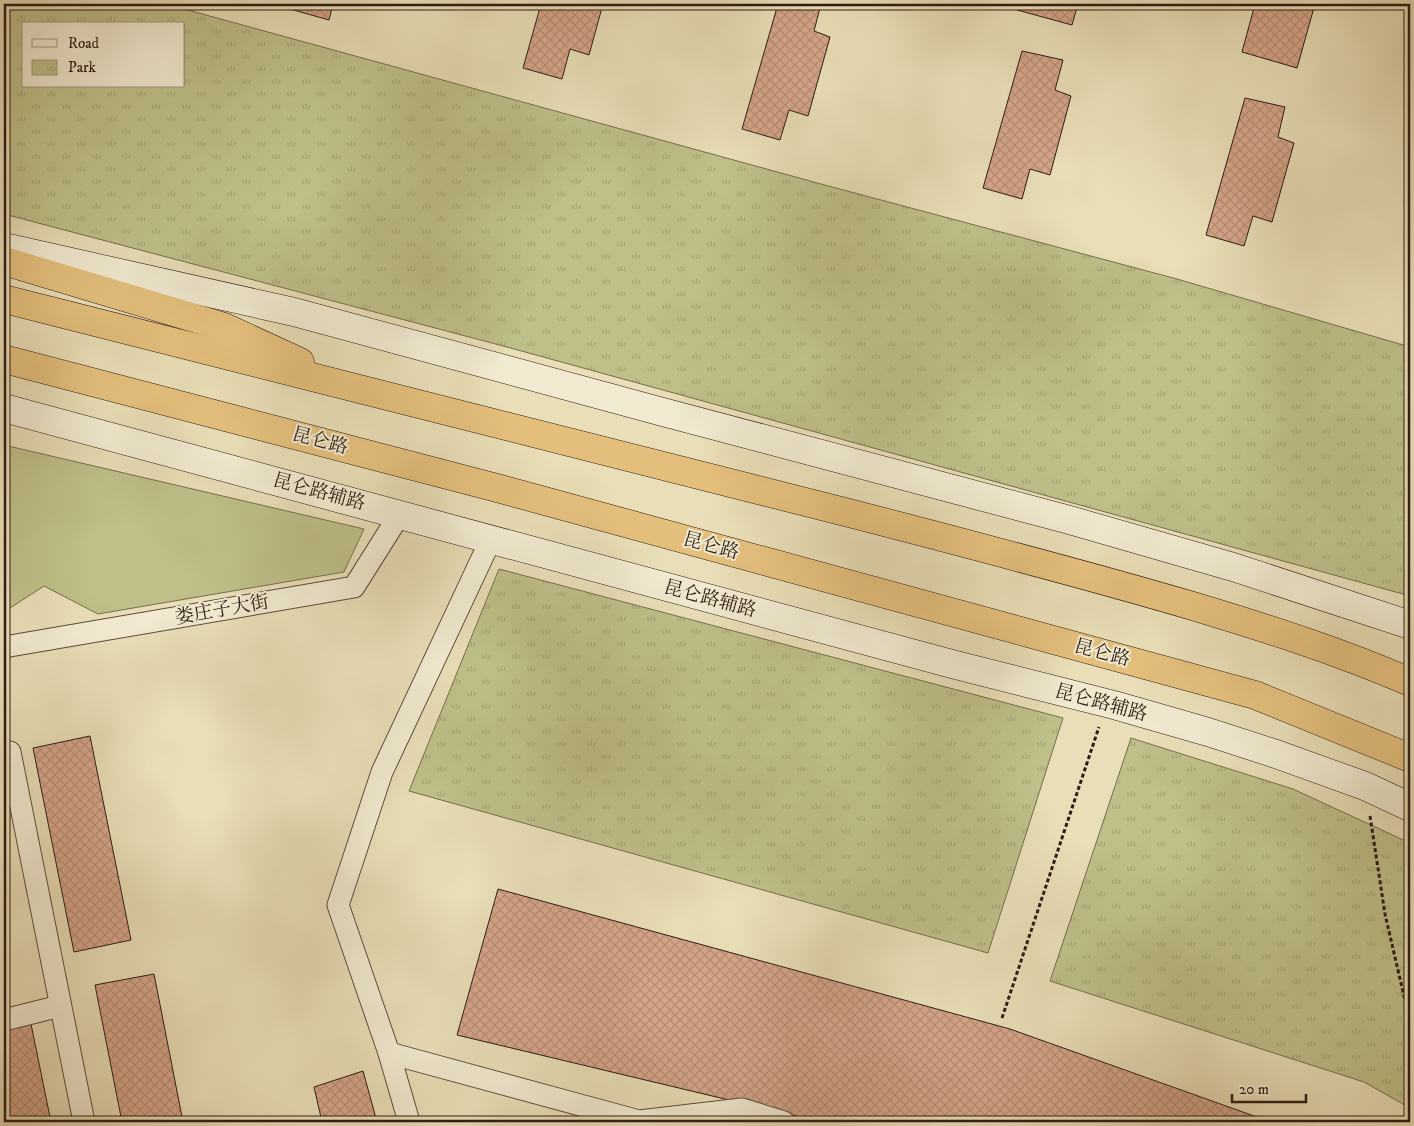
<svg xmlns="http://www.w3.org/2000/svg" width="1414" height="1126" viewBox="0 0 1414 1126" font-family="'IM FELL DW Pica','Noto Serif SC',serif">
<style>
.grass{fill:#bebf89;stroke:#766e4e}
.park{fill:url(#park-tufts);stroke:#766e4e;fill-rule:evenodd}
.building{fill:url(#building-cross-hatch);stroke:#2e1c14}
.lines{fill:none;stroke-linecap:round;stroke-linejoin:round}
.minor-casing{stroke:#5d4c3d;stroke-width:23}
.secondary-casing{stroke:#2e1c14;stroke-width:29}
.trunk-casing{stroke:#2e1c14;stroke-width:29}
.path{stroke:#2e1c14;stroke-width:3;stroke-dasharray:4 2.5;stroke-linecap:butt}
.minor{stroke:#f1ead0;stroke-width:21}
.secondary{stroke:#f1ead0;stroke-width:28}
.trunk{stroke:#e4bf7c;stroke-width:28}
.labels{text-anchor:middle;dominant-baseline:central;stroke-width:4;stroke-linejoin:round;paint-order:stroke}
.street-label{font-size:19px;fill:#2e1c14;stroke:#f1ead0}
</style>
<defs>
<pattern id="park-tufts" width="24" height="20" patternUnits="userSpaceOnUse" patternTransform="scale(1.25)"><rect width="24" height="20" fill="#bebf89"/><path d="M3 7l-1-3M5 7V3M7 7l1-3M15 17l-1-3M17 17v-4M19 17l1-3" fill="none" stroke="#a4a475"/></pattern>
<pattern id="building-cross-hatch" width="8" height="8" patternUnits="userSpaceOnUse" patternTransform="scale(1.25)"><rect width="8" height="8" fill="#d5a589"/><path d="M0 0l8 8M0 8l8-8" fill="none" stroke="#b78d75"/></pattern>
</defs>
<rect width="100%" height="100%" fill="#e9deb7"/>
<filter id="stains"><feTurbulence type="fractalNoise" baseFrequency=".004" numOctaves="4"/><feColorMatrix values="0 0 0 0 .2 0 0 0 0 .09 0 0 0 0 .02 0 0 0 .5 -.17"/></filter>
<radialGradient id="worn" r=".72"><stop offset=".6" stop-color="#630" stop-opacity="0"/><stop offset="1" stop-color="#630" stop-opacity=".3"/></radialGradient>
<path class="grass" d="M 4,445 L 364,529 L 344,572 L 98,614 L 44,586 L 4,612 Z"/>
<g class="park">
<path d="M 4,4 L 166,4 L 821,184 L 1177,279 L 1410,347 L 1410,596 L 507,347 L 4,214 ZM 24,24 L 184,24 L 184,86 L 24,86 Z"/>
<path d="M 499,569 L 1063,718 L 988,953 L 409,791 Z"/>
<path d="M 1131,738 L 1293,789 L 1410,843 L 1410,1108 L 1364,1082 L 1050,981 Z"/>
</g>
<g class="building">
<path d="M 292,4 L 333,4 L 329,20 L 290,9 Z"/>
<path d="M 541,4 L 603,4 L 589,55 L 570,49 L 562,79 L 523,68 Z"/>
<path d="M 778,4 L 821,4 L 814,31 L 830,37 L 808,116 L 789,110 L 780,140 L 742,129 Z"/>
<path d="M 1019,4 L 1078,4 L 1072,25 L 1017,10 Z"/>
<path d="M 1255,4 L 1315,4 L 1297,68 L 1242,52 Z"/>
<path d="M 1022,51 L 1063,60 L 1055,90 L 1071,96 L 1050,175 L 1030,169 L 1022,199 L 983,188 Z"/>
<path d="M 1245,98 L 1285,107 L 1278,137 L 1294,143 L 1272,222 L 1253,216 L 1244,246 L 1206,235 Z"/>
<path d="M 90,736 L 131,940 L 74,952 L 33,748 Z"/>
<path d="M 498,889 L 1010,1029 L 1271,1122 L 821,1122 L 457,1035 Z"/>
<path d="M 4,969 L 9,996 L 4,997 Z"/>
<path d="M 154,974 L 183,1122 L 122,1122 L 95,985 Z"/>
<path d="M 31,1024 L 51,1122 L 4,1122 L 4,1030 Z"/>
<path d="M 363,1071 L 377,1122 L 322,1122 L 314,1087 Z"/>
</g>
<g class="lines">
<g class="minor-casing">
<g id="minor">
<path d="M 4,647 L 354,587 L 400,514"/>
<path d="M 10,752 L 84,1122"/>
<path d="M 4,1020 L 60,1006"/>
<path d="M 389,1053 L 639,1121 L 742,1109 L 784,1122"/>
<path d="M 409,1122 L 389,1053 L 338,905 L 382,772 L 491,539"/>
</g>
</g>
<g class="secondary-casing">
<g id="secondary">
<path d="M 4,247 L 294,312 L 659,411 L 1066,519 L 1233,567 L 1410,625"/>
<path d="M 4,408 L 952,664 L 1114,705 L 1208,732 L 1273,753 L 1365,786 L 1410,807"/>
</g>
</g>
<g class="trunk-casing">
<g id="trunk">
<path d="M 4,261 L 224,327 L 300,362"/>
<path d="M 4,299 C 285,371 568,441 849,513 C 965,543 1081,573 1196,607 C 1269,629 1341,652 1410,682"/>
<path d="M 4,359 L 497,488 L 1255,695 L 1410,758"/>
</g>
</g>
<g class="path">
<path d="M 1370,816 L 1385,914 L 1410,1022"/>
<path d="M 1002,1018 L 1099,727"/>
</g>
<use href="#minor" class="minor"/>
<use href="#secondary" class="secondary"/>
<use href="#trunk" class="trunk"/>
</g>
<g class="labels">
<g class="street-label">
<text transform="translate(320 441) rotate(15)">昆仑路</text>
<text transform="translate(319 492) rotate(15)">昆仑路辅路</text>
<text transform="translate(711 546) rotate(15)">昆仑路</text>
<text transform="translate(710 599) rotate(15)">昆仑路辅路</text>
<text transform="translate(222 610) rotate(-10)">娄庄子大街</text>
<text transform="translate(1102 653) rotate(15)">昆仑路</text>
<text transform="translate(1101 703) rotate(15)">昆仑路辅路</text>
</g>
</g>
<rect width="1414" height="1126" fill="none" stroke="#e9deb7" stroke-width="20"/>
<rect x="5" y="5" width="1404" height="1116" fill="none" stroke="#2e1c14" stroke-width="2.5"/>
<rect x="10" y="10" width="1394" height="1106" fill="none" stroke="#2e1c14"/>
<rect x="22" y="22" width="162" height="65" fill="#f1ead0" stroke="#a39885"/>
<rect x="32" y="39" width="25" height="8" fill="#f1ead0" stroke="#a39885"/>
<text x="68" y="48" font-size="15" fill="#2e1c14">Road</text>
<rect x="32" y="60" width="25" height="15" fill="url(#park-tufts)" stroke="#a39885"/>
<text x="68" y="72" font-size="15" fill="#2e1c14">Park</text>
<path d="M1232 1094v8h74v-8" fill="none" stroke="#2e1c14" stroke-width="2.5"/>
<text x="1239" y="1094" font-size="15" fill="#2e1c14" stroke="#f1ead0" stroke-width="4" paint-order="stroke">20 m</text>
<rect width="100%" height="100%" filter="url(#stains)"/>
<rect width="100%" height="100%" fill="url(#worn)"/>
</svg>
